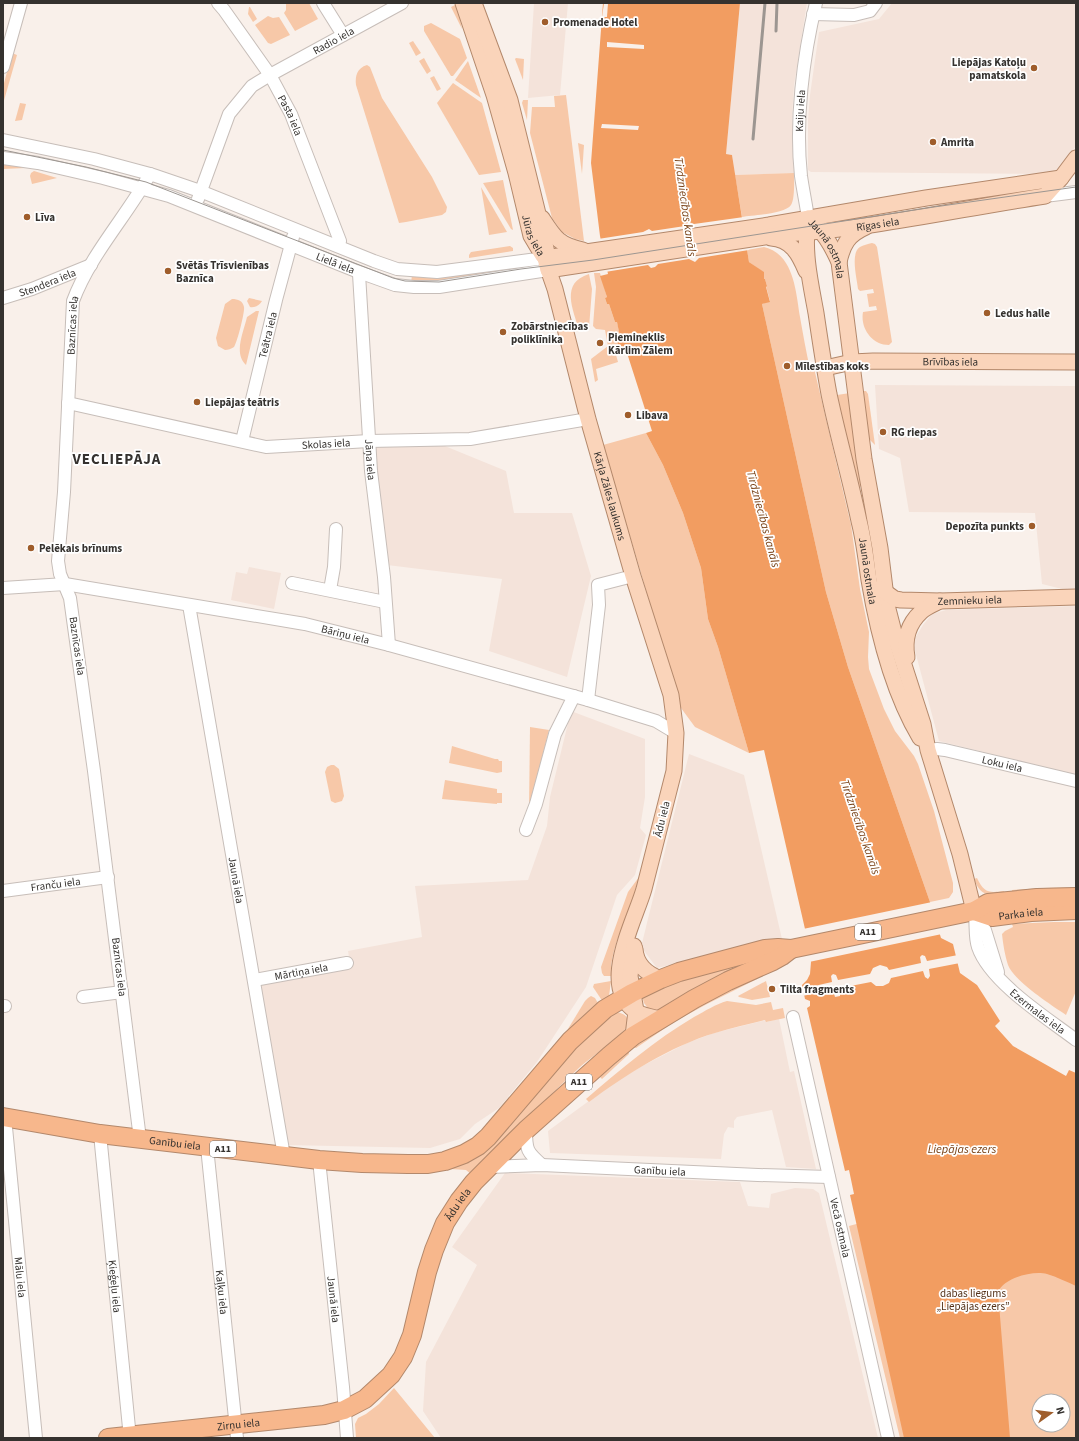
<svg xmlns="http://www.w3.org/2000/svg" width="1079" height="1441" viewBox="0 0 1079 1441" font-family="'Source Sans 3',sans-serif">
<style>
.built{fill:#f4e3da}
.green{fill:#f7c8a8;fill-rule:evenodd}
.water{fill:#f29d61}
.pier{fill:#f9f0ea}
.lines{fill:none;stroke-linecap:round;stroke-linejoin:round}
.minor-casing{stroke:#c7beb9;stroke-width:14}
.major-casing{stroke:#b3886b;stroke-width:17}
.highway-casing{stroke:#b3886b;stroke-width:20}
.minor{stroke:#fff;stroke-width:12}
.major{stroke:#fad4ba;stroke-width:15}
.highway{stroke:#f7b78c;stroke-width:18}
.tram{stroke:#9c9691;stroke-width:1}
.rail{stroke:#9c9691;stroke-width:3}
.poi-dot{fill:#9f5d2b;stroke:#fff;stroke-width:1.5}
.labels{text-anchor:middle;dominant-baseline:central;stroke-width:3.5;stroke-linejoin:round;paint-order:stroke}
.shield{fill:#fff;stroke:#72706d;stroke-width:1}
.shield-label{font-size:10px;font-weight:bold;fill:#35322f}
.poi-label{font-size:11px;font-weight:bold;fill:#35322f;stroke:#fff;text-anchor:start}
.street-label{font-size:11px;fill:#35322f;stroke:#fff}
.park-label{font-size:11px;fill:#543219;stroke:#fff}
.water-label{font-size:12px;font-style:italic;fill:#7a4318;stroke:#fff}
.district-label{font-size:15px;font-weight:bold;letter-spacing:1px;fill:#35322f;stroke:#fff}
</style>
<rect width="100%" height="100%" fill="#f9f0ea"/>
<g class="built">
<path d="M 534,3 L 568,3 L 560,95 L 528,98 Z"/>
<path d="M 740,3 L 807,3 L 794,85 L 792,117 L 794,173 L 735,175 L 732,155 L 726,154 Z"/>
<path d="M 892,3 L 1076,3 L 1076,146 L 1055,174 L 811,172 L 808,170 L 808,120 L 810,95 L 819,32 L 879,19 Z"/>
<path d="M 875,385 L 1076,386 L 1076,589 L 1062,589 L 1042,584 L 1035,513 L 909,512 L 900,458 L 879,449 Z"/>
<path d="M 374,444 L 440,444 L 506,471 L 514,513 L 572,513 L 591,576 L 567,677 L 489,651 L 502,579 L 387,565 Z"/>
<path d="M 249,567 L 281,573 L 274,609 L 231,600 L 236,572 L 247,574 Z"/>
<path d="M 1076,606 L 1076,775 L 939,741 L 914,647 L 915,638 L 923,625 L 932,614 L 946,610 Z"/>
<path d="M 571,711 L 645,739 L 645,797 L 640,828 L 646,835 L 635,875 L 617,895 L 586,987 L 537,1062 L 499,1108 L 475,1124 L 460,1139 L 430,1148 L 286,1145 L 258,985 L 351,969 L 348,951 L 422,937 L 415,886 L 528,880 L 547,826 L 550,797 Z"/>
<path d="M 689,754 L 744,775 L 782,939 L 657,968 L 641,947 Z"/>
<path d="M 779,1019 L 790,1072 L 794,1071 L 816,1169 L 786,1167 L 772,1110 L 737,1117 L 734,1121 L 734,1128 L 728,1127 L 724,1134 L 721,1159 L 550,1153 L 548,1131 L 616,1081 L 646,1064 L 687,1043 L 714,1033 L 766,1020 L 767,1022 Z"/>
<path d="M 505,1173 L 740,1182 L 748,1206 L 769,1208 L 771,1194 L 795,1188 L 813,1189 L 819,1193 L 878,1438 L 441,1438 L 423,1411 L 426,1362 L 477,1265 L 452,1247 Z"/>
</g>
<g class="green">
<path d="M 286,3 L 309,3 L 318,19 L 295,31 L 284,13 L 286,10 Z"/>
<path d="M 457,4 L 462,29 L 451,7 Z"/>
<path d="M 249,7 L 250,7 L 257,19 L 253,22 L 248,14 Z"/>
<path d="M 268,16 L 273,18 L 279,17 L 290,35 L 271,44 L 268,43 L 255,25 Z"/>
<path d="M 431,23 L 460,39 L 467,58 L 453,76 L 451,76 L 424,31 L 424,26 Z"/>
<path d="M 413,41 L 421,53 L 416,56 L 409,43 Z"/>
<path d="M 12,53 L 17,55 L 3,104 L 3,87 Z"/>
<path d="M 424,58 L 431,71 L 427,74 L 419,61 Z"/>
<path d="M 516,58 L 524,59 L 523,80 L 515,59 Z"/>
<path d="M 468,61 L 481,98 L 455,80 Z"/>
<path d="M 367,65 L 370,67 L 382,98 L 432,177 L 447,207 L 446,212 L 442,215 L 406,222 L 399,223 L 356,85 C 355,76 357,68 367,65 Z"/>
<path d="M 434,76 L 441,89 L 437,91 L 430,78 Z"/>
<path d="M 453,83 L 482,103 L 501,172 L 479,175 L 437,103 Z"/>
<path d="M 566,95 L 584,241 L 575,239 L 562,232 L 552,218 L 530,133 L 532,107 L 555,107 L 554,96 Z"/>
<path d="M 523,100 L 528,100 L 527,120 L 522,103 Z"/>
<path d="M 20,103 L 26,104 L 22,120 L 15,121 Z"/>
<path d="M 578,143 L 584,145 L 582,174 Z"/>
<path d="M 3,163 L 25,168 L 3,169 Z"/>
<path d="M 34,171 L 57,178 L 32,184 L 30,176 L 31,173 Z"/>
<path d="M 794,173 C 794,180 795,199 791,205 C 785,214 753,215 742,217 L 735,175 Z"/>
<path d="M 503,180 L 513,230 L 511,229 L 483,183 Z"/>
<path d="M 481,187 L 507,232 L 489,235 Z"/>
<path d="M 872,243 L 875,244 L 877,247 L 892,342 L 889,345 C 872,345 860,328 863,312 L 877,310 L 876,306 L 869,307 L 867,294 L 874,293 L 873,289 L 860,291 L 858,289 C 857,279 850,253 860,247 C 863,245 868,244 872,243 Z"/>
<path d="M 510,246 L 513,248 L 513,251 L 469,258 L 469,255 L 471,252 Z"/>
<path d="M 764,247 C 794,254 796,292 800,317 C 803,334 806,351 810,369 L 814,368 L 851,525 L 860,589 L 869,632 L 868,657 L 869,669 L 884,709 L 895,731 L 914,756 L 918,764 L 934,811 L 953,883 L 953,892 L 949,898 L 930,902 L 848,667 L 826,592 L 762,304 L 770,301 L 766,286 L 767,286 L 765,279 L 764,279 L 763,272 L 749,262 L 747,250 Z"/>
<path d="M 508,265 L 509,274 L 456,282 L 411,283 L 412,275 Z"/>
<path d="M 594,273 L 600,273 L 607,297 L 605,298 L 607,304 L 609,304 L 615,322 L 617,321 L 620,337 L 621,339 L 618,340 L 620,354 L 616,355 L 618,362 L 596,369 L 598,380 L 595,382 L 591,359 L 608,346 L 605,330 L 596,329 L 593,326 L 596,287 Z"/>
<path d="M 589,274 L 592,289 L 589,328 L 579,330 C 573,309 560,283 589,274 Z"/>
<path d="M 249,298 L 262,301 C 260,305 255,308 250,307 L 247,301 Z"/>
<path d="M 232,299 C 238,299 243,301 244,307 C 245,312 237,343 234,347 C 231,349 228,350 225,350 L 218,346 L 216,338 L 225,304 Z"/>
<path d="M 256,311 L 259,311 L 246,365 C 233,353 244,331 247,317 Z"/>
<path d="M 863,391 L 866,391 L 868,394 L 875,445 L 869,439 Z"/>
<path d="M 850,393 L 862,483 L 860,487 L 858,487 L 837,404 L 837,395 Z"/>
<path d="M 646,433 L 663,465 L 683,513 L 701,568 L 708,619 L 718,647 L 749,753 L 695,727 L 681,708 L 603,445 Z"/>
<path d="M 530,727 L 549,730 L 529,810 Z"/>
<path d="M 452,746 L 495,759 L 498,759 L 499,761 L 502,761 L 502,772 L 497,773 L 449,763 Z"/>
<path d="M 331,765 L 334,765 L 339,769 L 344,796 L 342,801 L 335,803 L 331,801 L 325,772 L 327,767 Z"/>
<path d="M 445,780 L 497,789 L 497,793 L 502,793 L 502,803 L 497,803 L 497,804 L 442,799 Z"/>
<path d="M 639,877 C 639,886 635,896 631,904 C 623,927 610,951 611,976 L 604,976 L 602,973 L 601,967 L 628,892 Z"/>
<path d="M 977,878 C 984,893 989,893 1004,891 L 1005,894 C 988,895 981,897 974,879 Z"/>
<path d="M 1076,887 L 1076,891 L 1012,894 L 1012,890 L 1043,888 Z"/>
<path d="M 1054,922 L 1076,922 L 1076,991 L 1066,1015 C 1051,1005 1014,981 1008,965 C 1005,956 1003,944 1002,934 L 1005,931 L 1013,927 L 1012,924 Z"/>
<path d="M 769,956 L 659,1012 L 650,1011 L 644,1003 L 642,996 L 664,981 Z"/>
<path d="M 773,967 L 757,979 L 707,1004 L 674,1022 L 636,1048 L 633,1047 L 660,1026 Z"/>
<path d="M 611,981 L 609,996 L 603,1002 L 593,987 L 594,984 Z"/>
<path d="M 766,981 L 770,997 L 752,1000 L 739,997 L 738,996 Z"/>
<path d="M 591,996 L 595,998 L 599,1005 L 560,1042 L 585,1001 L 588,998 Z"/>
<path d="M 727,1001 L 756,1005 L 771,1002 L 773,1010 L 783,1008 L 785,1018 L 766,1022 L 765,1020 C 749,1024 731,1028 715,1033 C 671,1046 625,1075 589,1102 L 586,1099 C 621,1069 655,1040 694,1017 C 705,1011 716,1004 727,1001 Z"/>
<path d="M 613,1012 C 623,1012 632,1017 626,1028 C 623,1034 588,1060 580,1067 C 542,1102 508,1139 472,1175 L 466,1170 L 434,1168 L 459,1163 Z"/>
<path d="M 628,1049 L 629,1054 L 602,1079 L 600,1077 Z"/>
<path d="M 1076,1164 L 1076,1438 L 900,1438 L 849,1226 ZM 1039,1401 L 1063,1401 L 1063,1425 L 1039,1425 Z"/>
<path d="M 394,1388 L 435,1438 L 356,1438 L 355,1424 L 358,1418 L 366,1414 L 379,1404 Z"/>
</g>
<path class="water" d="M 603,3 L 740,3 L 726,154 L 732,155 L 749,262 L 764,272 L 764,279 L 765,279 L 767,286 L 766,287 L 770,302 L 762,304 L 826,592 L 848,667 L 930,902 L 941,938 L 953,944 L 960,973 L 977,985 L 1000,1021 L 995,1026 L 1013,1046 L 1066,1076 L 1069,1070 L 1076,1073 L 1076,1286 C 1067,1282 1057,1277 1047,1274 C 1033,1270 1004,1278 998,1292 L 1010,1438 L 904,1438 L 850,1195 L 854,1194 L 849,1170 L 845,1171 L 807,1008 L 810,1006 L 810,1001 L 805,999 L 802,985 L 807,980 L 810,974 L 811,962 L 805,929 L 764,750 L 749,753 L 718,647 L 708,619 L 701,568 L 683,513 L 663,465 L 646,433 L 652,431 L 627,353 L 620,354 L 617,340 L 621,339 L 621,337 L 620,337 L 617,322 L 615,322 L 609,304 L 607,304 L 605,298 L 607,297 L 600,276 L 608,274 L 600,236 L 591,163 Z"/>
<g class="pier">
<path d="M 604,3 L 608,3 L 607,17 L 602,17 Z"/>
<path d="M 607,42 L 644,45 L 644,49 L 607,47 Z"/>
<path d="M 602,124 L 639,126 L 638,130 L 601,128 Z"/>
<path d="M 744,217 L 749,250 L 699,258 L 695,262 L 689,259 L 658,264 L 655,267 L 651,268 L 648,265 L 605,272 L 598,239 L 643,232 L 649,229 L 652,231 L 685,226 L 689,222 L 694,224 Z"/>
<path d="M 932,902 L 942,934 L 809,962 L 803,929 Z"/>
<path d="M 922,955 L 925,956 L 927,961 L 958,955 L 960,963 L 929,969 L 930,976 L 928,979 L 925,977 L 923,971 L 891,978 L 889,983 L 883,986 L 876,986 L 871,982 L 840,988 L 840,996 L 835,997 L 833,990 L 802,996 L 801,989 L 832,982 L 831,976 L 833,974 L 836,975 L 838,980 L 870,974 L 873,968 L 880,965 L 887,967 L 889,970 L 921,963 L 920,957 Z"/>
</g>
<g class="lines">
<g class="minor-casing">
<g id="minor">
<path id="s1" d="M 218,3 L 224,10 L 270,75 L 291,114 L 340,241"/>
<path d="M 323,3 L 343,35"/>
<path d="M 813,14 L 854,15 L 870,11 L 876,3"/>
<path d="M 3,67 L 21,3"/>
<path d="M 3,140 L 94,159 L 150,174 L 200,191 L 374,261 L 397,269 L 437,272 L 545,258"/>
<path id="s2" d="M 3,158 L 38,163 L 103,178 L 169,196 L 356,271 L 395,285 L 414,287 L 439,287 L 548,270"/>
<path d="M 1045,196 L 1076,192"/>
<path id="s3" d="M 198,199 L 229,114 L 252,86 L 270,75 L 402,3"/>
<path id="s4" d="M 808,218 C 806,204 803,190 801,176 C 795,121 803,57 816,3"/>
<path id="s5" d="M 359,274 L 371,471 L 384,577 L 389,645"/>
<path id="s6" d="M 3,298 L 32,289 L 91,265"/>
<path id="s7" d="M 68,403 L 266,447 L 369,441 L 470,439 L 588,419"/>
<path id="s8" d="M 242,441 L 276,300 L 293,237"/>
<path d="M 292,583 L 385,602"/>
<path id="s9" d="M 3,588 L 65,584 L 305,624 L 389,645 L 588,700 L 656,721 L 676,733"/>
<path d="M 330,590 L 334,567 L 336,529"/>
<path id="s10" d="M 189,605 L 284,1156"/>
<path d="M 588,700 L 599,605 L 598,585 L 633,576"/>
<path id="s11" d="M 928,750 L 937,749 L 945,750 L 1076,781"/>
<path d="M 526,830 L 536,804 L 555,734 L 574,696"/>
<path id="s12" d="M 3,891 L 108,877"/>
<path id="s13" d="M 974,911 C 977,923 974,935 978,947 C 990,982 1047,1018 1076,1040"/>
<path d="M 977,921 L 985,930 L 998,972"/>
<path id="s14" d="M 254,980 L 347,963"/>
<path d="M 83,997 L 122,992"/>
<path d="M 3,1006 L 5,1006"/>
<path id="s15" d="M 793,1017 L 888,1438"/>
<path id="s16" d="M 5,1117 L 36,1438"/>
<path d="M 526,1130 C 526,1150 527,1152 542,1165"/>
<path id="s17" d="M 100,1134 L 130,1438"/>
<path id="s18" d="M 140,1139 L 94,771 L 70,598 L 60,574 L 58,561 L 64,492 L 73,301 C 90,255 126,217 150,174"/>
<path id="s19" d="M 207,1147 L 237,1438"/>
<path id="s20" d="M 319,1160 L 343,1387 L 347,1438"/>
<path id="s21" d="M 490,1167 L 542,1165 L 758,1175 L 829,1177"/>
</g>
</g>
<g class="major-casing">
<g id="major">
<path id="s22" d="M 463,3 L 494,95 L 516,173 L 531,236 L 543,256"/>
<path id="s23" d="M 474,3 L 510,100 L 543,234 L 547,253 L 545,258 L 547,266 L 555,289 L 588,419 L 633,576 L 671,695 L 676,733 L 674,771 L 644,889 C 635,921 597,988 637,1012 C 644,1016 652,1017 660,1019"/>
<path d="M 542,218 C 555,238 559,245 583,250"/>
<path id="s24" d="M 808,218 C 824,233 830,242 839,262 L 864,459 L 880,548 L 887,605 L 896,640 L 923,724 L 928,750 L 960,854 L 974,911"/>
<path id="s25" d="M 808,223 C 803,251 811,285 816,313 C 820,340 824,367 829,394 C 838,437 850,478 859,521 C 864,540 866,560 869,580 C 878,634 892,691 920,738"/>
<path d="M 771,238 C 791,239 799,254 806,271"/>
<path d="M 545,258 L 769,225 L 926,198 L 1061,178"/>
<path d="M 839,262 C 843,244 848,235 866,227"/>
<path id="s26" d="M 548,270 L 785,234 C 873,229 958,209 1045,196 L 1061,178 L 1076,158"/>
<path id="s27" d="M 825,368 L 852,362 L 873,361 L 1076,362"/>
<path id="s28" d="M 881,589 L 895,599 L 901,600 L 940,601 L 1076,597"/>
<path d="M 907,657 C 904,640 908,624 921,612 C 926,607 934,604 940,601"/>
<path d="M 635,949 C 636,965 647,974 661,979"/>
<path d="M 633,1036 L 636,1011 L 630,976 L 634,946"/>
</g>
</g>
<g class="highway-casing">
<g id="highway">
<path id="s29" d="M 974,911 L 992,917 L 1031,912 L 1076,910"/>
<path id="s30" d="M 3,1117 L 100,1134 L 319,1160 L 362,1163 L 408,1164 L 428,1164 L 445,1161 L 464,1154 L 478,1146 L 488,1137 L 570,1041 L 605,1009 L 632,993 L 661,979 L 679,972 L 765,949 L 778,948 L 791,949 L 974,911 L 988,903 L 1037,898 L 1076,897"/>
<path id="s31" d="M 108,1438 L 324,1415 L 344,1410 L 365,1399 L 391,1375 L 403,1357 L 412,1335 L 427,1272 L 434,1250 L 445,1223 L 459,1201 L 474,1182 L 526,1130 L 609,1056 L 633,1036 L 694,999 L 728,981 L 773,961 L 782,956 L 791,949"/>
</g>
</g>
<use href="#minor" class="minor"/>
<use href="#major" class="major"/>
<use href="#highway" class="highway"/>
<path class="tram" d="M 3,150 L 86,167 L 146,182 L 393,278 L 405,281 L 439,282 L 521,269 L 593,260 L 934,207 L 1076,187"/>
<g class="rail">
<path d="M 776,31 L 777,3"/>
<path d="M 753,139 L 765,3"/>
</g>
</g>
<g class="poi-dot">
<circle cx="545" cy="22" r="4"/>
<circle cx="1034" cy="68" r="4"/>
<circle cx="933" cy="142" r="4"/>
<circle cx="27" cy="217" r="4"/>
<circle cx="168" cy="271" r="4"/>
<circle cx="987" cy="313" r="4"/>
<circle cx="503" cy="332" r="4"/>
<circle cx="600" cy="343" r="4"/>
<circle cx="787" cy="366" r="4"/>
<circle cx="197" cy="402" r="4"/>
<circle cx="628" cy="415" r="4"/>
<circle cx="883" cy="432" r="4"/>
<circle cx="1032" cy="526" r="4"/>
<circle cx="31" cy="548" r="4"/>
<circle cx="772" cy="989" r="4"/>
</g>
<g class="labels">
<g class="shield">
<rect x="855" y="924" width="26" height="16" rx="3"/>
<rect x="566" y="1074" width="26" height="16" rx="3"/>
<rect x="210" y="1141" width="26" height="16" rx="3"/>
</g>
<g class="shield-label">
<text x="868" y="932">A11</text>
<text x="579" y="1082">A11</text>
<text x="223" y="1149">A11</text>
</g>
<g class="poi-label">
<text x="553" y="22">Promenade Hotel</text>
<text x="1026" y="62" text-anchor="end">Liepājas Katoļu<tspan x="1026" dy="13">pamatskola</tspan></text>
<text x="941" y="142">Amrita</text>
<text x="35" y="217">Līva</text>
<text x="176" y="265">Svētās Trīsvienības<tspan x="176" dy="13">Baznīca</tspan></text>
<text x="995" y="313">Ledus halle</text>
<text x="511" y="326">Zobārstniecības<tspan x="511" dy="13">poliklīnika</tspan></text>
<text x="608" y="337">Piemineklis<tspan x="608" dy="13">Kārlim Zālem</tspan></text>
<text x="795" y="366">Mīlestības koks</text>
<text x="205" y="402">Liepājas teātris</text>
<text x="636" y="415">Libava</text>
<text x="891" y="432">RG riepas</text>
<text x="1024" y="526" text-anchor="end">Depozīta punkts</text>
<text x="39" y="548">Pelēkais brīnums</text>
<text x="780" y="989">Tilta fragments</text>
</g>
<g class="street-label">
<text stroke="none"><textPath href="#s3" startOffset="220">Radio iela</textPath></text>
<text stroke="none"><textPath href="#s4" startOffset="108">Kaiju iela</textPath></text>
<text stroke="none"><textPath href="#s1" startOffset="134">Pasta iela</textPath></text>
<text stroke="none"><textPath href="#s26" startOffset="333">Rīgas iela</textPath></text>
<text stroke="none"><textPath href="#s22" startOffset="243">Jūras iela</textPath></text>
<text stroke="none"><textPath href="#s24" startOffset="37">Jaunā ostmala</textPath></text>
<text stroke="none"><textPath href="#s2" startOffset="350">Lielā iela</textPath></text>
<text stroke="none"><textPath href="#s6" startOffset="47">Stendera iela</textPath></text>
<text stroke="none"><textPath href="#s18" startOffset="821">Baznīcas iela</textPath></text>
<text stroke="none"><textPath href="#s8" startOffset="109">Teātra iela</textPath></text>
<text stroke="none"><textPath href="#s27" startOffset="126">Brīvības iela</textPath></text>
<text stroke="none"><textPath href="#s7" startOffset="263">Skolas iela</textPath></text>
<text stroke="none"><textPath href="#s5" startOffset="186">Jāņa iela</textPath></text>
<text stroke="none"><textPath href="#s23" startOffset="513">Kārļa Zāles laukums</textPath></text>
<text stroke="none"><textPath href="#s25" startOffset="354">Jaunā ostmala</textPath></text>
<text stroke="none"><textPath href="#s28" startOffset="92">Zemnieku iela</textPath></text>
<text stroke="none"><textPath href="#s9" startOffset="347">Bāriņu iela</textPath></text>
<text transform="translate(77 646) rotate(82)">Baznīcas iela</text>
<text stroke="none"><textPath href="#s11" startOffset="76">Loku iela</textPath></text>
<text transform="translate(662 819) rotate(-76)">Ādu iela</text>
<text stroke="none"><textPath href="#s10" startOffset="279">Jaunā iela</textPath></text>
<text stroke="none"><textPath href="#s12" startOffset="53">Franču iela</textPath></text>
<text stroke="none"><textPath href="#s29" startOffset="48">Parka iela</textPath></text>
<text transform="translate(119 967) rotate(83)">Baznīcas iela</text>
<text stroke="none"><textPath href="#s14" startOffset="48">Mārtiņa iela</textPath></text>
<text stroke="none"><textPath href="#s13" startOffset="125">Ezermalas iela</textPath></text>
<text stroke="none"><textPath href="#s30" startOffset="174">Ganību iela</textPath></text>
<text stroke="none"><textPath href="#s21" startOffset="170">Ganību iela</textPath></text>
<text stroke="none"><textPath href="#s31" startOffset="482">Ādu iela</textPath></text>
<text stroke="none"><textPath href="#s15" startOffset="216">Vecā ostmala</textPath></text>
<text stroke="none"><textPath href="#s16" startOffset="161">Mālu iela</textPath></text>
<text stroke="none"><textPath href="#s17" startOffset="153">Ķieģeļu iela</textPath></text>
<text stroke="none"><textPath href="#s19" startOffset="146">Kaļķu iela</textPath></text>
<text stroke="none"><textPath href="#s20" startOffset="140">Jaunā iela</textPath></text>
<text stroke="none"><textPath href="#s31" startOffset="131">Zirņu iela</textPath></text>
</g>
<g class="park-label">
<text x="973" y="1293">dabas liegums<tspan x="973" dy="13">„Liepājas ezers”</tspan></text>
</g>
<g class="water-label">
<text transform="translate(685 207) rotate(82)">Tirdzniecības kanāls</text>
<text transform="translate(763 519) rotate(75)">Tirdzniecības kanāls</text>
<text transform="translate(860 827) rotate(71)">Tirdzniecības kanāls</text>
<text x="962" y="1149">Liepājas ezers</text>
</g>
<g class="district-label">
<text x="117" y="459">VECLIEPĀJA</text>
</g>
</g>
<rect width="1079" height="1441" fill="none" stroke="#35322f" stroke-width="8"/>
<g transform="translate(1051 1413) rotate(76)"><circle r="19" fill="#ffffff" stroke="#aeadac"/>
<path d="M0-3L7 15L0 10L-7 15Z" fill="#9f5d2b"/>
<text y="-6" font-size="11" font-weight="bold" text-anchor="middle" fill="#35322f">N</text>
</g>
</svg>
